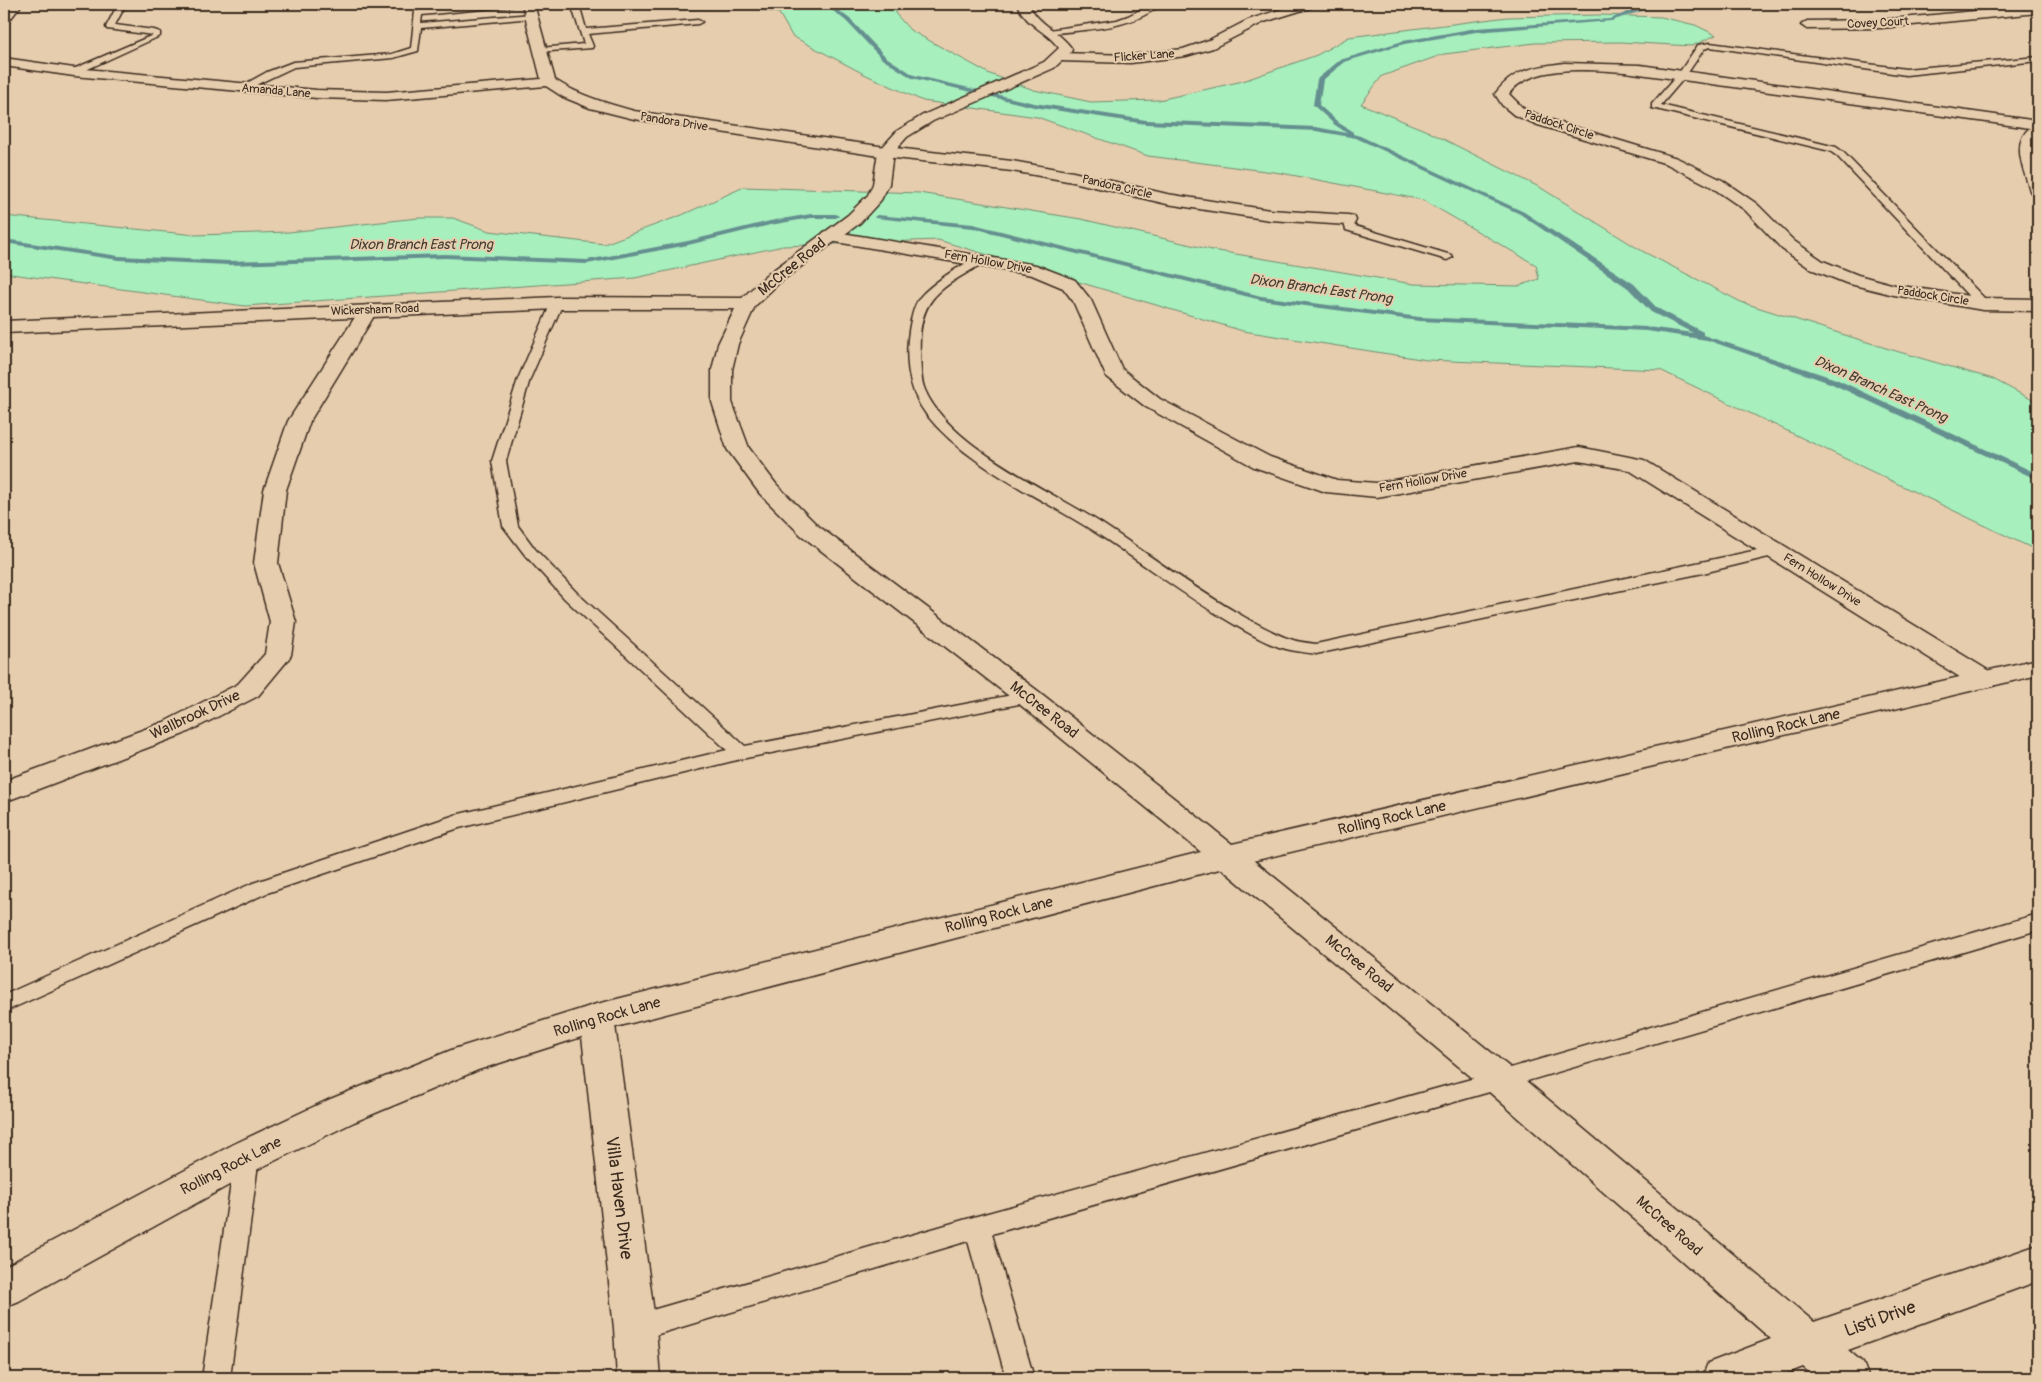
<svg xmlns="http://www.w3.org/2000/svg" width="2042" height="1382" viewBox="0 0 2042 1382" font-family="Pangolin,sans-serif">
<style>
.green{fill:#a7efbd;stroke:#718c6e}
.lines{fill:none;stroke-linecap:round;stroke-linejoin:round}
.stream{fill:#658f8f;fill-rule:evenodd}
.service-casing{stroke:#3b2a1e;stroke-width:3}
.minor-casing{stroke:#3b2a1e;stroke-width:3}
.tertiary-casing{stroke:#3b2a1e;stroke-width:3}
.service{fill:#e6cdae;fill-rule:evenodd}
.minor{fill:#e6cdae;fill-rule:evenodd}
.tertiary{fill:#e6cdae;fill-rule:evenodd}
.labels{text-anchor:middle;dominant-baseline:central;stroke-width:4;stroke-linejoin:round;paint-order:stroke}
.far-street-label{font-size:12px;fill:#3b2a1e;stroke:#e6cdae}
.far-water-label{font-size:14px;font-style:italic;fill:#423b31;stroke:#e6cdae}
.street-label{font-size:15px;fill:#3b2a1e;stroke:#e6cdae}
.near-street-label{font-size:18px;fill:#3b2a1e;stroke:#e6cdae}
</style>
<rect width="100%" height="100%" fill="#e6cdae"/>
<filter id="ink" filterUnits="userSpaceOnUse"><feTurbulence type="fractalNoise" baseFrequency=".02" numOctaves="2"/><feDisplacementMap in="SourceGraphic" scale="10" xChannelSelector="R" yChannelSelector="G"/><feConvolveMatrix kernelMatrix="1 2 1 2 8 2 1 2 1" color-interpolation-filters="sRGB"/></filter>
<g filter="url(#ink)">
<path class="green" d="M 664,4 L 906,4 L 895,13 L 910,30 L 990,74 L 1034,90 L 1091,102 L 1159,100 L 1243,81 L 1317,55 L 1349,37 L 1508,17 L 1599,15 L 1661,17 L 1695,25 L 1716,35 L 1692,46 L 1620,42 L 1535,43 L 1444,54 L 1382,76 L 1361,104 L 1427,131 L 1541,188 L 1642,251 L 1741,302 L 1889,349 L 1993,379 L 2038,403 L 2038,551 L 1660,370 L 1427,360 L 1243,331 L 938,240 L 783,246 L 635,278 L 245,306 L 4,273 L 4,216 L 196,235 L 289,232 L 418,218 L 453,218 L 489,231 L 604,244 L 682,215 L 744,187 L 919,193 L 1081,219 L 1212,250 L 1413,284 L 1519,286 L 1539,279 L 1536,265 L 1423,200 L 1281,173 L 1148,156 L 1037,117 L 923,101 L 864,74 L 792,36 L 779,13 L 743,7 L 677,10 Z"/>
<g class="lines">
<g class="stream">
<path d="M 809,4 L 831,5 L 850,19 L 886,57 L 914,75 L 1034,103 L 1146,120 L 1316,127 L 1347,133 L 1335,125 L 1313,105 L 1317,79 L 1340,60 L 1403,41 L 1476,28 L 1610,19 L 1640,7 L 1663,4 L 1611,21 L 1476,32 L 1404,44 L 1344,62 L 1323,80 L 1319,105 L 1339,123 L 1353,132 L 1353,134 L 1360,136 L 1524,212 L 1634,284 L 1657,308 L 1703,332 L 1703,335 L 1836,379 L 2038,474 L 2038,480 L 1830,383 L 1707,340 L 1647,331 L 1419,321 L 1261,300 L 973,228 L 875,218 L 874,217 L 877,215 L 973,224 L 1261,296 L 1419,317 L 1647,327 L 1693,333 L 1651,312 L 1628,288 L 1520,214 L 1356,138 L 1316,131 L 1146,124 L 1034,107 L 912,78 L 882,59 L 846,21 L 828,7 Z"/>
<path d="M 811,214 L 836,214 L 839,216 L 836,218 L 811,218 L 770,225 L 688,245 L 587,264 L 445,258 L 229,265 L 119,260 L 4,243 L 4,239 L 119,256 L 229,261 L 445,254 L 587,260 L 688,241 L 770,221 Z"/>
</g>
<g class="service-casing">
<g id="service">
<path d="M 118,4 L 126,4 L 115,25 L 154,30 L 160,32 L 160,36 L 77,74 L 71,74 L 71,70 L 153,35 L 107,29 L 106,27 Z"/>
<path d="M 486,4 L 517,4 L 513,6 L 422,15 L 421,23 L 532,14 L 536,16 L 532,18 L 421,28 L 418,51 L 393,58 L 294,67 L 245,90 L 238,88 L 267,72 L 293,62 L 392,54 L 411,48 L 415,11 L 433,8 Z"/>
<path d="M 571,4 L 579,4 L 586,29 L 698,20 L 702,22 L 698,24 L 588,34 L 593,46 L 592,48 L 537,52 L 537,48 L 540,48 L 584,44 Z"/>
<path d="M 1152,4 L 1161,4 C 1132,30 1085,29 1049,34 L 1045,32 L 1049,30 L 1117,20 L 1128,16 Z"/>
<path d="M 1710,43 L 1906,69 L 2038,57 L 2038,61 L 1906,75 L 1710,47 L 1704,49 L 1685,77 L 1661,105 L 1836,147 L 1843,152 L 1987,301 L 1989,304 L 1987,307 L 1979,307 L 1837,156 L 1830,151 L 1652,108 L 1652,104 L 1679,73 L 1698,45 Z"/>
<path d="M 1348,217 L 1352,218 L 1355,226 L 1451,255 L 1453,257 L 1447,260 L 1346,230 L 1343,220 Z"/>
<path d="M 981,257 L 985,258 L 987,260 L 985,262 C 942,288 917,296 920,353 C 921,365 920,379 925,390 C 950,448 1052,491 1104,525 C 1151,556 1196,590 1246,618 C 1260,625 1275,634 1290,639 C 1298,642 1307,643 1316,644 L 1776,546 L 1781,548 L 1784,551 L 1781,554 L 1703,573 L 1316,654 C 1304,652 1291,651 1279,647 C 1264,642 1249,633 1235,625 C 1184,596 1139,560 1090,529 C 1036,495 966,465 926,414 C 906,388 904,352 911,320 C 913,311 915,303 921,296 C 933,283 965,261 981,257 Z"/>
<path d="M 557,299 L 563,303 L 530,379 L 506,461 L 518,526 L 535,549 L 577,593 L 745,746 L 1028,692 L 1034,693 L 1037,697 L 1034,701 L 741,759 L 459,828 L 267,893 L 4,1012 L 4,995 L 253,883 L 455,815 L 727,750 L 565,599 L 525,555 L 503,526 L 492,461 L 518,379 L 551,303 Z"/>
<path d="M 2038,914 L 2038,930 L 1500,1089 L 992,1234 L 1034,1378 L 1006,1378 L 968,1241 L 635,1341 L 626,1337 L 622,1328 L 626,1319 L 635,1315 L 977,1216 L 1500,1071 Z"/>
<path d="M 247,1146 L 256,1149 L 259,1156 L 230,1378 L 202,1378 L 235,1156 L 238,1149 Z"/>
</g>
</g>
<g class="minor-casing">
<g id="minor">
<path d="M 10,4 L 22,4 L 8,22 L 4,23 L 4,11 Z"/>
<path d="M 522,4 L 534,4 L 555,80 C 580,96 606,103 634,111 L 886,147 L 1012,161 L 1073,172 L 1167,194 L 1270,210 L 1348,215 L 1354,216 L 1356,220 L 1354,224 L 1348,225 L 1270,220 L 1167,204 L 1073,182 L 1012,171 L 886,157 L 634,119 L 590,108 L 563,97 L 546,86 L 386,100 L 317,98 L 74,76 L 4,66 L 4,58 L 74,68 L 317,90 L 386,92 L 541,79 Z"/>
<path d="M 1297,4 L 1315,4 L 1313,7 L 1264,22 L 1213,48 L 1186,56 L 1131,63 L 1059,61 L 1053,57 L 1059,53 L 1131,55 L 1183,49 L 1209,40 L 1248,20 Z"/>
<path d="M 2038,5 L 2038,13 L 1881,28 L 1807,29 L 1801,25 L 1807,21 L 1881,20 Z"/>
<path d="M 1564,63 L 1640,65 L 2038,121 L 2038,136 L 2034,147 L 2038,164 L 2038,196 L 2032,194 L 2030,191 C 2025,172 2010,143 2030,128 L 1625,72 C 1591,70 1531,63 1509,94 L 1524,109 L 1548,119 L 1677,158 L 1722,180 L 1757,204 L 1794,241 L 1823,261 L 1858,275 L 1895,285 L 1983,298 L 2038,299 L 2038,311 L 1983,310 L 1894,295 L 1846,283 L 1811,269 L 1782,249 L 1745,210 L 1710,186 L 1667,164 L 1538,125 L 1514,115 L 1502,105 L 1495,94 C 1513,69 1535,67 1564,63 Z"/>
<path d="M 830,231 L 1036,265 L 1075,280 L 1091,300 L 1122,369 L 1160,399 L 1270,457 L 1337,480 L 1377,483 L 1579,447 L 1644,460 L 1994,674 L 1998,680 L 1994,686 L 1984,688 L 1974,686 L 1629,470 L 1579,461 L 1377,497 L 1326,492 L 1254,467 L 1146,407 L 1106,376 L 1073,301 L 1063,288 L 1032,275 L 824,240 L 821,236 L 824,232 Z"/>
<path d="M 368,305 L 375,307 L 377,311 L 310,421 L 286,490 L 278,563 L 296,622 L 291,655 L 287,661 L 258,696 L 184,734 L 4,802 L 4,781 L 164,722 L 238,684 L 265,654 L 270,622 L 254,563 L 264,490 L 288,421 L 359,311 L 361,307 Z"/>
<path d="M 1227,845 L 1238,848 L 1513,1070 L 1814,1322 L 2038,1245 L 2038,1281 L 1848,1350 L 1863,1363 L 1869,1378 L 1816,1378 L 1803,1367 L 1775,1378 L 1702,1378 L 1708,1363 L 1771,1339 L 1487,1090 L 1216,864 L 1211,856 L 1216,848 Z"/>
<path d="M 597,1004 L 609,1008 L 614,1018 L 656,1328 L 660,1378 L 617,1378 L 614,1328 L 580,1018 L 585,1008 Z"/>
</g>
</g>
<g class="tertiary-casing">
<path id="tertiary" d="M 1017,4 L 1029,4 C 1037,24 1060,31 1072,49 L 1071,52 L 1054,68 L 933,121 L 907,137 L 893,153 L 889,184 L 881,200 L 860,223 L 780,282 L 755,306 L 738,344 L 732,370 L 732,402 L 749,448 L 776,484 L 817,525 L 1038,691 L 1232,844 L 2038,659 L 2038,675 L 1227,867 L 597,1032 L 478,1070 L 354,1122 L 260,1168 L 19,1301 L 4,1307 L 4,1267 L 234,1144 L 328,1100 L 454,1049 L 597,1004 L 1201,852 L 1018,703 L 801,535 L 760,494 L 727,449 L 712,402 L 712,370 L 718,344 L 735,309 L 557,309 L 4,333 L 4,321 L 557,297 L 742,298 L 768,274 L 848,215 L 868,195 L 873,184 L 878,152 L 897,131 L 923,115 L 1044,62 L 1059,48 C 1047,31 1026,26 1017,4 Z"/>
</g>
<use href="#service" class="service"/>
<use href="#minor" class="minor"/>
<use href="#tertiary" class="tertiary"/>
</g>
</g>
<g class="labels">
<g class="far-street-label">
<text transform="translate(1878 23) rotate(-3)">Covey Court</text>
<text transform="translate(1144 56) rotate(-4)">Flicker Lane</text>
<text transform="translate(276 91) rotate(5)">Amanda Lane</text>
<text transform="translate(674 122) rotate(9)">Pandora Drive</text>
<text transform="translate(1559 125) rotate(18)">Paddock Circle</text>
<text transform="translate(1117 187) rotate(13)">Pandora Circle</text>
<text transform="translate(988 262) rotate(10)">Fern Hollow Drive</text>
<text transform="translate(1933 296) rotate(9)">Paddock Circle</text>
<text transform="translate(375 310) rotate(-2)">Wickersham Road</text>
<text transform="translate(1423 481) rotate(-10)">Fern Hollow Drive</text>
<text transform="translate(1822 580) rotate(32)">Fern Hollow Drive</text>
</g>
<g class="far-water-label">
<text x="421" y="244">Dixon Branch East Prong</text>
<text transform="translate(1321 289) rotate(8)">Dixon Branch East Prong</text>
<text transform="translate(1881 389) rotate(24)">Dixon Branch East Prong</text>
</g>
<g class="street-label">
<text transform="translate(792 267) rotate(-39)">McCree Road</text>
<text transform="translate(1044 710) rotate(38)">McCree Road</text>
<text transform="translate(195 715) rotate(-25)">Wallbrook Drive</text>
<text transform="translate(1786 726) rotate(-13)">Rolling Rock Lane</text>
<text transform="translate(1392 818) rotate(-13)">Rolling Rock Lane</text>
<text transform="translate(999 915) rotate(-14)">Rolling Rock Lane</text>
<text transform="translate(1359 964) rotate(39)">McCree Road</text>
<text transform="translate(607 1017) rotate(-16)">Rolling Rock Lane</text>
<text transform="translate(231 1166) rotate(-27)">Rolling Rock Lane</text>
<text transform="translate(1669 1226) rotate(41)">McCree Road</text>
</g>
<g class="near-street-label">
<text transform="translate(619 1198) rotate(83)">Villa Haven Drive</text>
<text transform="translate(1880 1319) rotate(-20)">Listi Drive</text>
</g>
</g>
<rect width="2042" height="1382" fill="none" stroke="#e6cdae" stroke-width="20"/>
<rect x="10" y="10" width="2022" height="1362" fill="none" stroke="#3b2a1e" stroke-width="2" filter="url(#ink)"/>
</svg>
